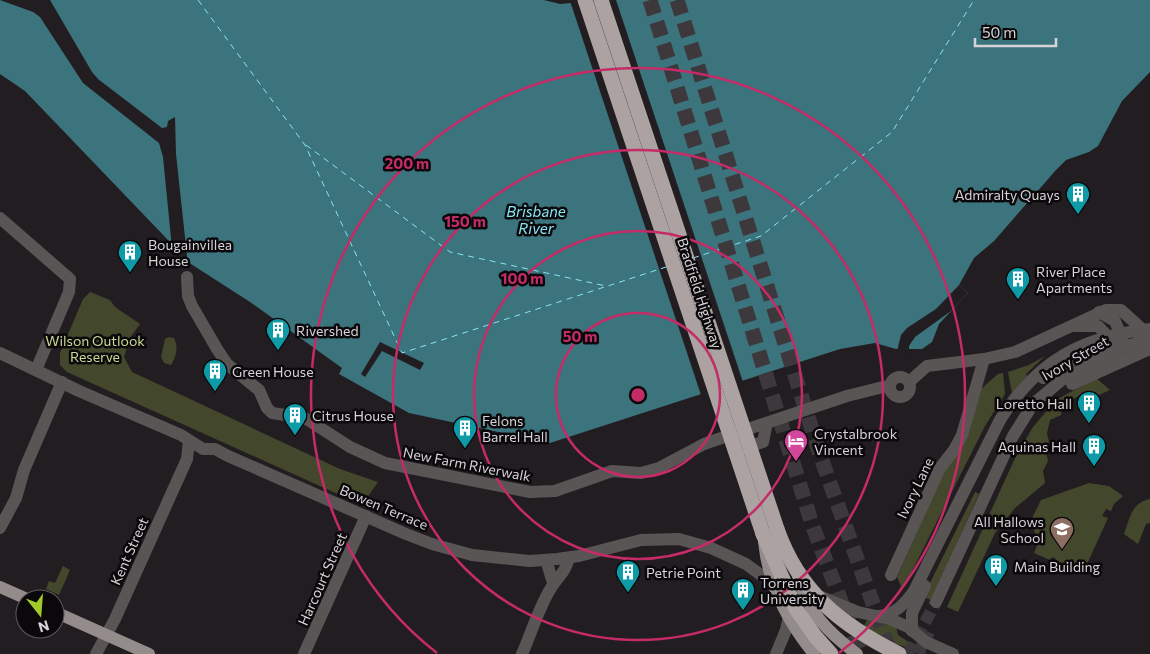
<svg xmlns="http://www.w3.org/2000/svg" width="1150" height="654" viewBox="0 0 1150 654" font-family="Commissioner,sans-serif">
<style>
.green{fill:#43482c}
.water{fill:#3c747d}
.pier{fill:#221d21}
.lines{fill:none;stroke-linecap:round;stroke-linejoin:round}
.ferry{stroke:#87e4f4;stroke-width:1;stroke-dasharray:6 5;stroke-linecap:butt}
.minor-tunnel{stroke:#3d383c;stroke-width:12;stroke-dasharray:12 6;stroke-linecap:butt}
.highway-tunnel{stroke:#3d383c;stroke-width:15;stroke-dasharray:15 8;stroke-linecap:butt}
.minor{stroke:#595555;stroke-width:12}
.major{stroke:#948c8b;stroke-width:12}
.highway{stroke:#aba2a1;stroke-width:15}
.highway-bridge{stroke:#aba2a1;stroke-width:15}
.ring{fill:none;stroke:#c42b67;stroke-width:2.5}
.labels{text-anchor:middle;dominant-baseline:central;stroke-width:5;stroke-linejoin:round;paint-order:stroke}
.poi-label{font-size:14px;fill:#d7d3d6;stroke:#0a080a;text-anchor:start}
.street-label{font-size:14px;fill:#d7d3d6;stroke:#0a080a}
.park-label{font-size:14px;fill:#ccd893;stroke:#0a080a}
.water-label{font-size:15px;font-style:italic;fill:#87e4f4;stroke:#0a080a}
.centre{fill:#c42b67;stroke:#0a080a;stroke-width:2.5}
.ring-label{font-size:15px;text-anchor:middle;font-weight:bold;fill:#c42b67;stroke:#0a080a;stroke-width:5;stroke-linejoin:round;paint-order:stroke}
</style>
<rect width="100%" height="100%" fill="#221d21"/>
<g class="green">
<path d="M 90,292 L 110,300 L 115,307 L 140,324 L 130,338 L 124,357 L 132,372 L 340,469 L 378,482 L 362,505 L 67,372 L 60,365 L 60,353 L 83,299 Z"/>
<path d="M 169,337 L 174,338 C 179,348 176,356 171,365 L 164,363 L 161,357 L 165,339 Z"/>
<path d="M 1045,356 L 1026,374 L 1027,376 L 1012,393 L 1008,372 L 1029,365 Z"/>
<path d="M 1003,373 L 1005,394 L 985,426 L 908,579 L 901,591 L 899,590 L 901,586 L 897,577 L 981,389 L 998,374 Z"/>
<path d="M 1096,378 L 1110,390 L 1099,395 L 1095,392 C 1084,392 1061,402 1061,415 L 1050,420 L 1047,433 L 1049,442 L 1040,449 L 1046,452 L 1048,461 L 1043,471 L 1045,483 L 1015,508 L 995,533 L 958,612 L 947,607 L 1016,456 L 1033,427 L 1056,400 Z"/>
<path d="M 1089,483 L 1109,486 L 1123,496 L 1114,504 L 1111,511 L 1106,509 L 1102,516 L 1108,518 L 1082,575 L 1055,563 L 1056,559 L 1052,557 L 1050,560 L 1034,553 L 1038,543 L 1031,520 L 1041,500 Z"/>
<path d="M 975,492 L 979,494 L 931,600 L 923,597 Z"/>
<path d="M 1150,499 L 1150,523 L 1146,524 L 1138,544 L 1124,534 C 1130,518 1131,503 1150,499 Z"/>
<path d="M 63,566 L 70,570 L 59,595 L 46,589 L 49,581 L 55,583 Z"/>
<path d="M 867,620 L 885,622 L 896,627 L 898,635 L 927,654 L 893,643 L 863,628 Z"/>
</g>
<path class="water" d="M 0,0 L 544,0 L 560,4 L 605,0 L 1150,0 L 1150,72 L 1122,101 L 1098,146 L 1089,152 L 1066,160 L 1056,170 L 994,241 L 974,258 L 959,285 L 968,293 L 939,324 L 932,342 L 922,349 L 896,349 L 875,343 L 840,349 L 550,443 L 409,413 L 339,374 L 342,368 L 250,302 L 191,264 L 25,91 L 0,74 Z"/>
<g class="pier">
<path d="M 0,0 L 50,0 L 92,72 L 98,79 L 162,128 L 167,127 L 168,121 L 175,117 L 176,154 L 188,265 L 172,248 L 163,157 L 159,143 L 83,83 L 40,17 L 33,12 Z"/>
<path d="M 616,0 L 744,385 L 702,398 L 570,1 Z"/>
<path d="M 959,285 L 968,293 L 951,311 L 915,337 L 909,346 L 909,353 L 897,351 L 901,335 L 907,328 L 936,309 Z"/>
<path d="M 380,342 L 424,363 L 420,370 L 382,351 L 365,377 L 361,374 Z"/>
</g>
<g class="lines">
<g class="ferry">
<path d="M 198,0 L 305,145 L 402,353 L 666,267"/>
<path d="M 306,145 L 450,252 L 606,286"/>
<path d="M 693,258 L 761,236 L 892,132 L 974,0"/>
</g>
<g class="minor-tunnel">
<path d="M 908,654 L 936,602"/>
<path d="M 918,654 L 929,632"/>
</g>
<g class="highway-tunnel">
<path d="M 650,0 L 812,524 L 861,654"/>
<path d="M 677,0 L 820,455 L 891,654"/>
</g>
<g class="minor">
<path d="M 0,218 L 70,279 L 69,292 L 36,370"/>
<path d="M 187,277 L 188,296 L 192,306 L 217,349 L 227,364 L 259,390 L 267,408 L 272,413 L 305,418 L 350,447 L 385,463 L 530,492 L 555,491 L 612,471 L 641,473 L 659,468 L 704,444 L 736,433 L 847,396 L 883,387 L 890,387"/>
<path d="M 1099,312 L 1115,321 L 1123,341"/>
<path d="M 1076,326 L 1098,326 L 1113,342"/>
<path d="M 0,353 L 79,391 L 181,435 L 203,449 L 215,449 L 228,456 L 406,534 L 432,544 L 472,555 L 530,561 L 557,559 L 579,556 L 641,540 L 679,539 L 711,548 L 746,564 L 773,584"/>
<circle cx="900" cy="387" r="10"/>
<path d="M 1043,378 C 1068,359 1092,350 1123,348"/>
<path d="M 909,382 L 927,366 L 984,359 L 1015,352 L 1106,310 L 1121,310 L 1143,330"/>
<path d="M 1072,384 L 1150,349"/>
<path d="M 741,449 L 763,442 L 767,423"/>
<path d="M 0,528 L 16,498 L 24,470 L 62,382"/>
<path d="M 546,560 L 553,583"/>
<path d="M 891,575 L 940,468 L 954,450 L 962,435 L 984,359"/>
<path d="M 819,596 L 858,612 L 890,619 L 908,627 L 926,642 L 953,654"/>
<path d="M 936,602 L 1013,436 L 1033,404 L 1063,379 L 1123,348 L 1150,338"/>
<path d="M 875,616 C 894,616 904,605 914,591 L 1000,420 C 1037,361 1081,337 1150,329"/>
<path d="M 912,631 L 912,613 L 925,586"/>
<path d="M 96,654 L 115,619 L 187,459 L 189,441"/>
<path d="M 304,654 L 366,516"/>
<path d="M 522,654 C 531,634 541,601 553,585 C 561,573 564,574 569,558"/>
<path d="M 776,654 L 786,630 L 789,616"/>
</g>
<g class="major">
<path d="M 764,542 C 768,583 788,622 814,654"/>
<path d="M 798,576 C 807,612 829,633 857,654"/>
<path d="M 0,587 L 27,599"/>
<path d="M 55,612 L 149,654"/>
</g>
<g class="highway">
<path d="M 777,529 C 799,592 841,625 899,654"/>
<path d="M 763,534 L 796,609 L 815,636 L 831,654"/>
</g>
<g class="highway-bridge">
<path d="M 585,0 L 763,534"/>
<path d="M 601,0 L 777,529"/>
</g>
</g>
<g class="ring">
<circle cx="638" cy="395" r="82"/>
<circle cx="638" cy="395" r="164"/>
<circle cx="638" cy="395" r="245"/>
<path d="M437 653A327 327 0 1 1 839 653"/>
</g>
<defs>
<g id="building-pin" transform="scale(1.25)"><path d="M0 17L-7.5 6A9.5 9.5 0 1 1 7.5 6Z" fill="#0f9aa8" stroke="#0a080a"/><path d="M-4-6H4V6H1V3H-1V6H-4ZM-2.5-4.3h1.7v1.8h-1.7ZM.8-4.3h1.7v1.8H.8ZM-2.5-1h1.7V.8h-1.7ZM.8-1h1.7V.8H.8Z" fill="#fff"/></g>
<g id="hotel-pin" transform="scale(1.25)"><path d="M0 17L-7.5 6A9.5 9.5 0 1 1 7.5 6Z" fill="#d1479c" stroke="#0a080a"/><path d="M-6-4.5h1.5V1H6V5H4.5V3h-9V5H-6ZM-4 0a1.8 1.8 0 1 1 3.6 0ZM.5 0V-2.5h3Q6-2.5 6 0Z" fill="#fff"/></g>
<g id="school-pin" transform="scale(1.25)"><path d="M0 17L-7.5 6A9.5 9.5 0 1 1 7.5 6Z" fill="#8d6e63" stroke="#0a080a"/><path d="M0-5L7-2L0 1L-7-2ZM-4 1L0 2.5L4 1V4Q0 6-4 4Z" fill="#fff"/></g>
</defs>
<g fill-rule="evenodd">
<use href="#building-pin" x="1078" y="194"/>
<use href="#building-pin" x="130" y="252"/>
<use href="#building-pin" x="1018" y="279"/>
<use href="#building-pin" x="278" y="330"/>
<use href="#building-pin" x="215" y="371"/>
<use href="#building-pin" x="1089" y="403"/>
<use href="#building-pin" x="295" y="415"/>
<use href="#building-pin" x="465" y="428"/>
<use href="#hotel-pin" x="796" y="441"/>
<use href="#building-pin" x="1094" y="446"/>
<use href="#school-pin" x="1062" y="529"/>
<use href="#building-pin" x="996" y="566"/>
<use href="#building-pin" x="628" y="572"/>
<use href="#building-pin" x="743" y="590"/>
</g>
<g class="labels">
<g class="poi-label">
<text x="1060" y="194" text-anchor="end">Admiralty Quays</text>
<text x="148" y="244">Bougainvillea<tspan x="148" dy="16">House</tspan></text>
<text x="1036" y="271">River Place<tspan x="1036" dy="16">Apartments</tspan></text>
<text x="296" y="330">Rivershed</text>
<text x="232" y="371">Green House</text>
<text x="1072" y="403" text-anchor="end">Loretto Hall</text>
<text x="312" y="415">Citrus House</text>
<text x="482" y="420">Felons<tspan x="482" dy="16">Barrel Hall</tspan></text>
<text x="814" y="433">Crystalbrook<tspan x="814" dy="16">Vincent</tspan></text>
<text x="1076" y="446" text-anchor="end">Aquinas Hall</text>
<text x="1044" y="521" text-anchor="end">All Hallows<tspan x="1044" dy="16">School</tspan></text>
<text x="1014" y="566">Main Building</text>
<text x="646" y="572">Petrie Point</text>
<text x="760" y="582">Torrens<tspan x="760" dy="16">University</tspan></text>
</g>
<g class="street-label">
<text transform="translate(700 293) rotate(72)">Bradfield Highway</text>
<text transform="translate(1075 358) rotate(-30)">Ivory Street</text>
<text transform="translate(467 464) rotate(11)">New Farm Riverwalk</text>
<text transform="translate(915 488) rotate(-64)">Ivory Lane</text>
<text transform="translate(384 507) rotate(23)">Bowen Terrace</text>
<text transform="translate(129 551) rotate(-66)">Kent Street</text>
<text transform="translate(322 579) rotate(-66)">Harcourt Street</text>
</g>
<g class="park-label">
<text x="95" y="340">Wilson Outlook<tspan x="95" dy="16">Reserve</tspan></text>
</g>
<g class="water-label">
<text x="536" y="211">Brisbane<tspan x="536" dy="17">River</tspan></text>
</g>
</g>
<circle cx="638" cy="395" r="8" class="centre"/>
<g class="ring-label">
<text x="407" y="169">200 m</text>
<text x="465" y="227">150 m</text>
<text x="522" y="284">100 m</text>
<text x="580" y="342">50 m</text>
</g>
<g transform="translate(40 614) rotate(163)"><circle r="24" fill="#0a080a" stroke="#5c595c"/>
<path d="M0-4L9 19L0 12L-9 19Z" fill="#a1c92a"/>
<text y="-8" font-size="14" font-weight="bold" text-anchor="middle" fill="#d7d3d6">N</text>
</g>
<path d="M975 38v8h81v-8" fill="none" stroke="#d7d3d6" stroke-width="2.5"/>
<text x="982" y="38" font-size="15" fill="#d7d3d6" stroke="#0a080a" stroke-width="4" paint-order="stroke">50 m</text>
</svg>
